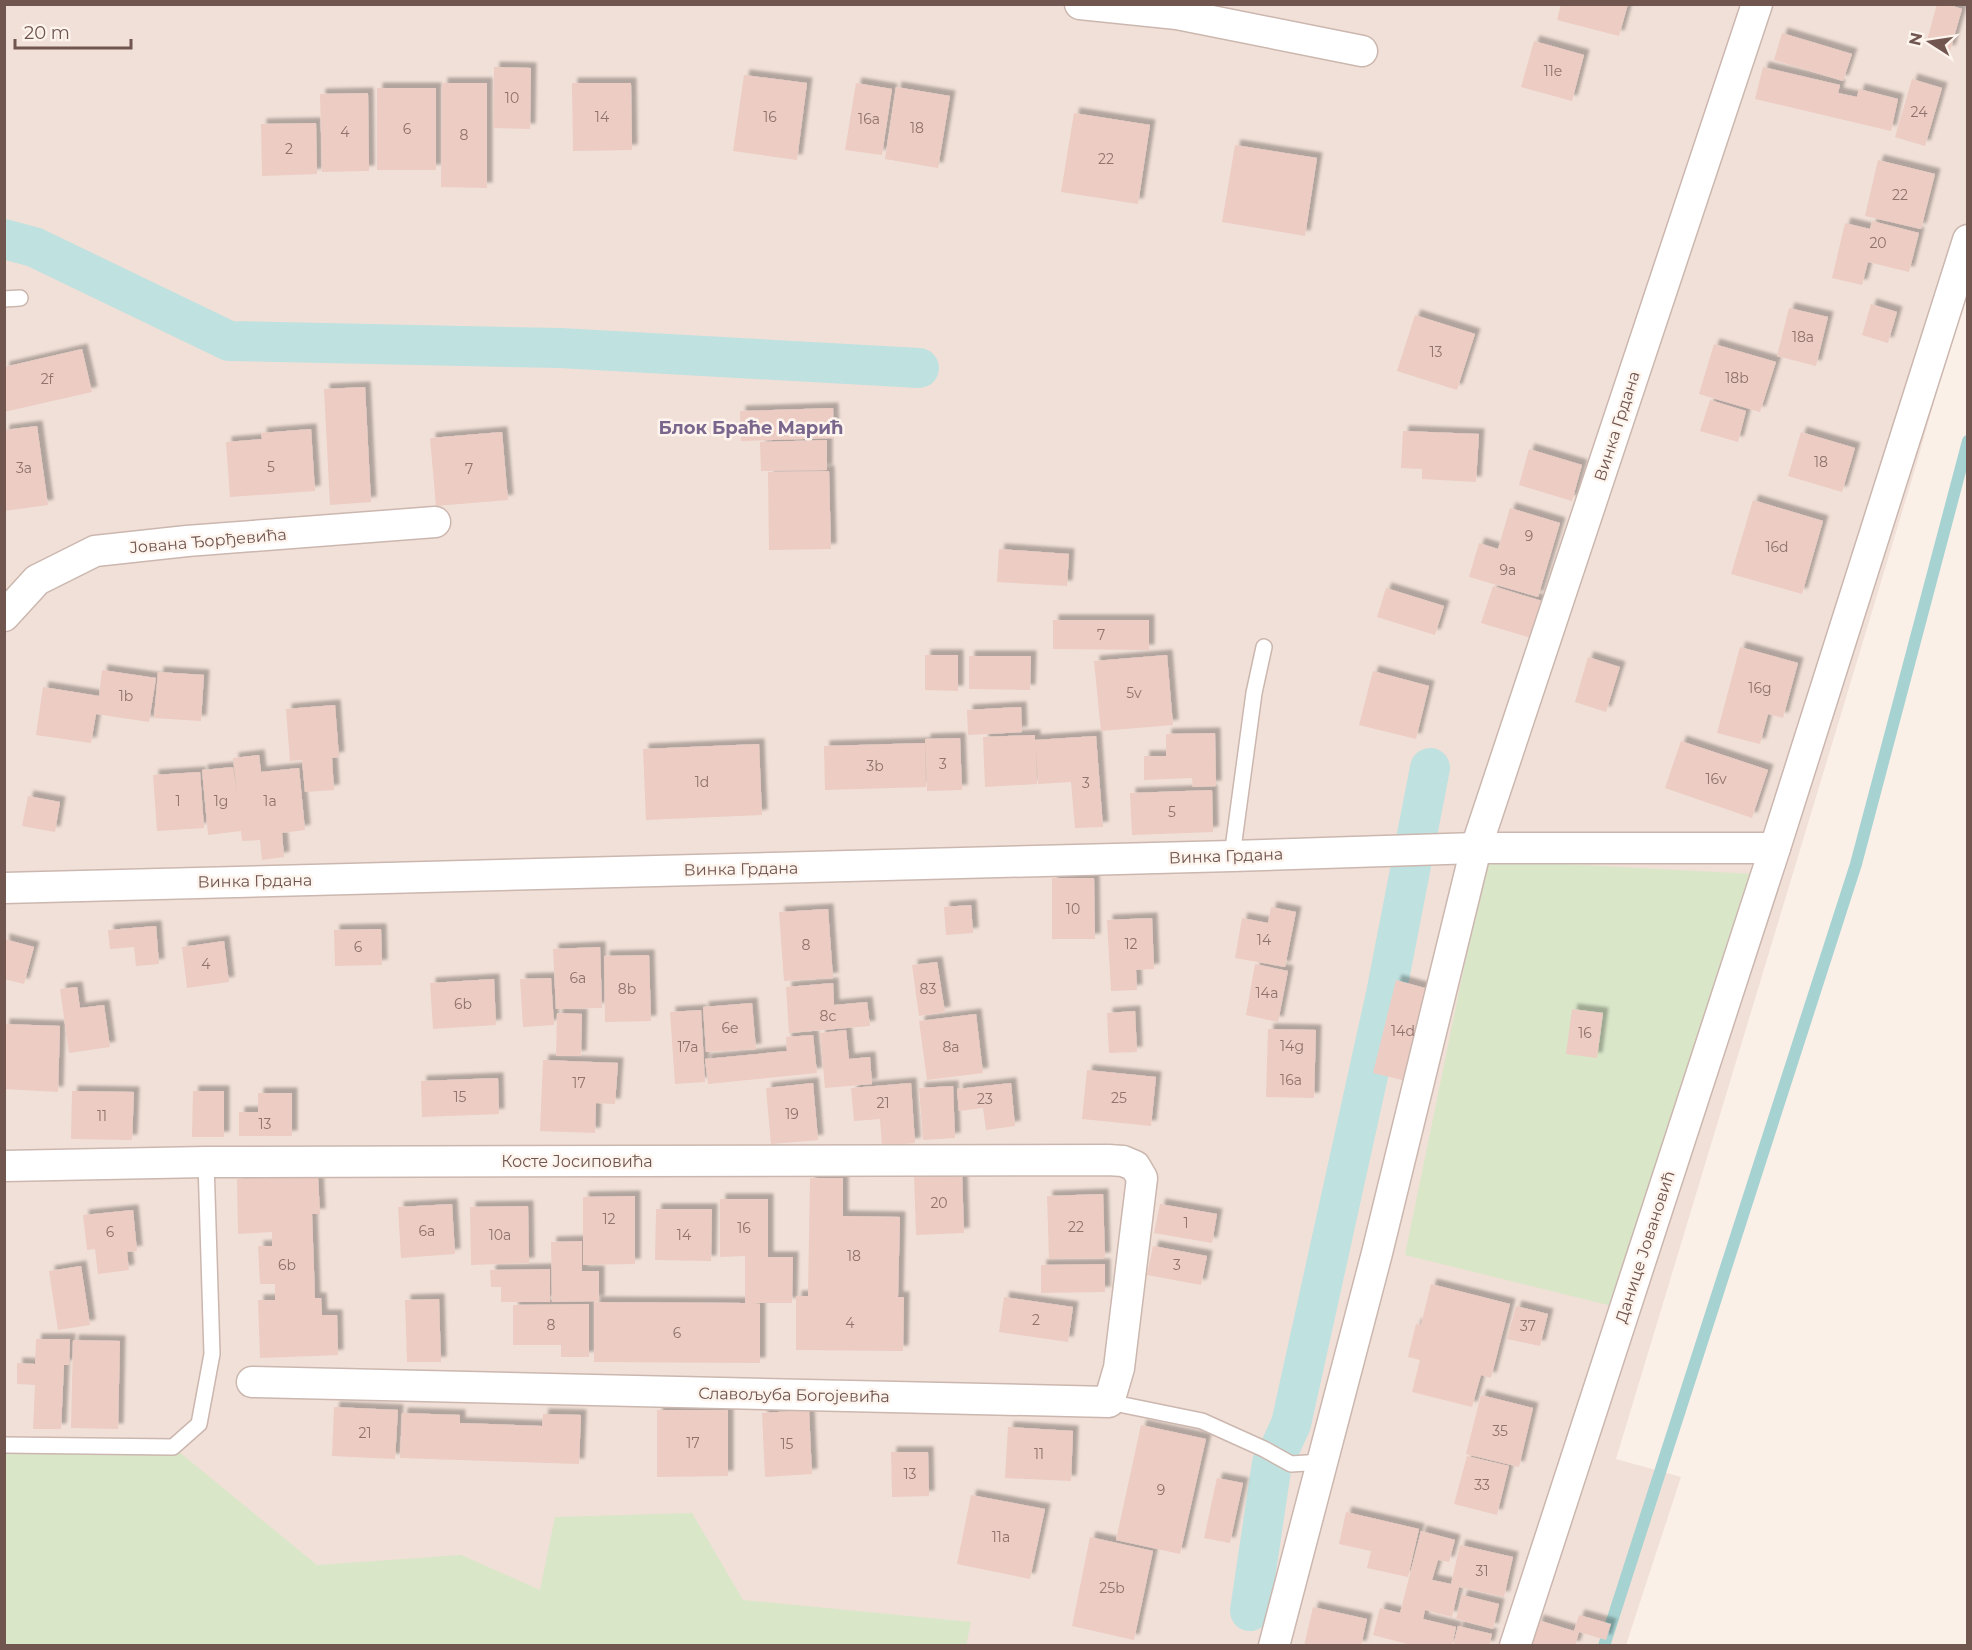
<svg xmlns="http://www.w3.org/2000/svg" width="1972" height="1650" viewBox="0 0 1972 1650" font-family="Montserrat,sans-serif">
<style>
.residential{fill:#f1e0d7}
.green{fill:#d9e6c8}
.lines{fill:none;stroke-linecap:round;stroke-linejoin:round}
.stream{stroke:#a6d2d1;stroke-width:12}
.canal{stroke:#bfe1e0;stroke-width:40}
.building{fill:#ecccc3;filter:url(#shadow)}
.service-casing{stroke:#cbb7af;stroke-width:18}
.minor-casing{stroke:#cbb7af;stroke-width:33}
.service{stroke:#fff;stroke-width:15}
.minor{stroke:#fff;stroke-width:30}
.labels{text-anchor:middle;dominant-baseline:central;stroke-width:5;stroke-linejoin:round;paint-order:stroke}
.number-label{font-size:14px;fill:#90736c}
.street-label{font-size:16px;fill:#71554f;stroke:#fdf4ee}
.neighbourhood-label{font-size:18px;font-weight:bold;fill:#7a668c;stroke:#fdf4ee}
</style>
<defs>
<filter id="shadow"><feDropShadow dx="5.5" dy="-5.5" stdDeviation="1.5" flood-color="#0004"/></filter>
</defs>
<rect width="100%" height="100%" fill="#faf0e8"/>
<path class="residential" d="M 5,5 L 1967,5 L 1967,284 L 1916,466 L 1616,1459 L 1681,1477 L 1626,1645 L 5,1646 Z"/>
<g class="green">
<path d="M 1486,860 L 1755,874 L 1616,1307 L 1405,1255 Z"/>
<path d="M 5,1447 L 173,1447 L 317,1565 L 461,1555 L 540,1590 L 555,1517 L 692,1513 L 743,1600 L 971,1622 L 966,1646 L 5,1646 Z"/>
</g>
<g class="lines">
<path class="stream" d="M 1604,1646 L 1856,864 L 1968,441"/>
<g class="canal">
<path d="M 4,239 L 34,247 L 229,341 L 560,348 L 919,368"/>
<path d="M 1280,1448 L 1291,1424 L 1386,994 L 1430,768"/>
<path d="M 1250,1611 L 1272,1463"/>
</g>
</g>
<g class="building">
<path d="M 1561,4 L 1628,4 L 1619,36 L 1557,20 Z"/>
<path d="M 1937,4 L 1947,4 L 1962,9 L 1950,51 L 1926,44 Z"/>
<path d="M 1782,33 L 1852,54 L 1843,81 L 1774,60 Z"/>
<path d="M 1534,41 L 1584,55 L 1572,101 L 1521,87 Z"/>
<path d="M 494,67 L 531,68 L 530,129 L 493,128 Z"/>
<path d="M 1763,67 L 1840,85 L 1838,93 L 1857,97 L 1859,89 L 1898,99 L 1891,131 L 1755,99 Z"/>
<path d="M 744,75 L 807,83 L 797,160 L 733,151 Z"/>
<path d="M 1912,79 L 1942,88 L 1925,146 L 1895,137 Z"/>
<path d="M 442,83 L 487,83 L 487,188 L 441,187 Z"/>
<path d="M 572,83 L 631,83 L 632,150 L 573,151 Z"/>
<path d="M 856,83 L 892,89 L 882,155 L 845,150 Z"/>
<path d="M 896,87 L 950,96 L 938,168 L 885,159 Z"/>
<rect x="377" y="88" width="59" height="82"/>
<path d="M 368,93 L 369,171 L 322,172 L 320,94 Z"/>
<path d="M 1074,113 L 1150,125 L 1138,204 L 1061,192 Z"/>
<path d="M 316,123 L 317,174 L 262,176 L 261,124 Z"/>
<path d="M 1235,145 L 1317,158 L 1305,236 L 1222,222 Z"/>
<path d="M 1878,160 L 1935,174 L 1921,229 L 1865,216 Z"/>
<path d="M 1872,221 L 1919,233 L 1909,272 L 1868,262 L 1862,285 L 1832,278 L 1845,223 L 1870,229 Z"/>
<path d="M 1871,304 L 1897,312 L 1888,343 L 1862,335 Z"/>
<path d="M 1789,308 L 1828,317 L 1816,366 L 1777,356 Z"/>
<path d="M 1415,315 L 1475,334 L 1457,390 L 1397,371 Z"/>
<path d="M 1714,344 L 1776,362 L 1760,412 L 1699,394 Z"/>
<path d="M 82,349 L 92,392 L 4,412 L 4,367 Z"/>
<path d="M 365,387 L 371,502 L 330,505 L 324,389 Z"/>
<path d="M 1710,400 L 1746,411 L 1738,442 L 1700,431 Z"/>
<path d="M 833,408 L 834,438 L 741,441 L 740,411 Z"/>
<path d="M 37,426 L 48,505 L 4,511 L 4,430 Z"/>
<path d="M 311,429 L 315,491 L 230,497 L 226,442 L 262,439 L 261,433 Z"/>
<path d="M 1403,431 L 1479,434 L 1476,482 L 1422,479 L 1422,469 L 1401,468 Z"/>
<path d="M 502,432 L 508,500 L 436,506 L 430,438 Z"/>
<path d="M 1801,432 L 1855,448 L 1842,492 L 1788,476 Z"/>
<path d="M 827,440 L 827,470 L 761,471 L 760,442 Z"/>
<path d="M 1529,449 L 1582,465 L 1572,501 L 1519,485 Z"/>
<path d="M 829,471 L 831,549 L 769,550 L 768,472 Z"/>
<path d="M 1753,500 L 1823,521 L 1802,594 L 1731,574 Z"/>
<path d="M 1510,508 L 1560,523 L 1538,597 L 1469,577 L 1479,543 L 1498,549 Z"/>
<path d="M 999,549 L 1069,554 L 1067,586 L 997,582 Z"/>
<path d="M 1493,586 L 1542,601 L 1531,638 L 1481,623 Z"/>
<path d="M 1386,588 L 1444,606 L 1435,635 L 1377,617 Z"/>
<path d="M 1053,620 L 1149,620 L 1149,650 L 1053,649 Z"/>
<path d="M 1740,647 L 1798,663 L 1783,718 L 1768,714 L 1760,744 L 1717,733 Z"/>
<path d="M 925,655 L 958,655 L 958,691 L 925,690 Z"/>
<path d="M 1167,655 L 1173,725 L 1101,731 L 1094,661 Z"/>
<path d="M 969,656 L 1031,656 L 1030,690 L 969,689 Z"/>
<path d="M 1588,657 L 1620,667 L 1606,712 L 1575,702 Z"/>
<path d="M 102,670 L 156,678 L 149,722 L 96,714 L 91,743 L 36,735 L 43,687 L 99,696 Z"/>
<path d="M 1373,671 L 1429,686 L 1416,739 L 1359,725 Z"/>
<path d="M 158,672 L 204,675 L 201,721 L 154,718 Z"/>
<path d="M 335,705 L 339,757 L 332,758 L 334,790 L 305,792 L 302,760 L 290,761 L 286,709 Z"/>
<path d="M 1021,707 L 1022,732 L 968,735 L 967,710 Z"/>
<path d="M 1215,733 L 1216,786 L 1193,787 L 1192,778 L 1144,780 L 1144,756 L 1166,756 L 1166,734 Z"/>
<path d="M 1035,735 L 1035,740 L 1096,736 L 1103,827 L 1075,828 L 1071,782 L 1038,784 L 1036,750 L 1037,784 L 985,787 L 983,737 Z"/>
<path d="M 960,738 L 962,790 L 927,791 L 925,739 Z"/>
<path d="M 1681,741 L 1768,770 L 1752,818 L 1665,788 Z"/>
<path d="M 925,743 L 926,787 L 825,790 L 824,746 Z"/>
<path d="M 759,744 L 762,815 L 646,820 L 643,749 Z"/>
<path d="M 259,755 L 261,772 L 299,768 L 305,830 L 282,833 L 284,857 L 262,860 L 260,840 L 242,841 L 241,831 L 208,835 L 202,770 L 233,767 L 237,793 L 233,758 Z"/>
<path d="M 200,772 L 204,828 L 157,831 L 153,775 Z"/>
<path d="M 1212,790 L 1213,832 L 1132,835 L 1130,793 Z"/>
<path d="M 28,796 L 60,802 L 55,832 L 22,826 Z"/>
<path d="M 1052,878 L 1094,878 L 1095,939 L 1052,939 Z"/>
<path d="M 971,905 L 973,933 L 946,935 L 944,907 Z"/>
<path d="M 1271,907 L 1296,912 L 1285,967 L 1235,958 L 1242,918 L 1268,923 Z"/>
<path d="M 828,909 L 833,978 L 784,981 L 779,912 Z"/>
<path d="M 1152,918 L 1154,969 L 1136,970 L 1137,990 L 1111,991 L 1107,920 Z"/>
<path d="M 156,926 L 159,964 L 136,966 L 134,947 L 110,949 L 108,930 Z"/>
<path d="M 381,929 L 382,965 L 335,966 L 334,930 Z"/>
<path d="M 4,939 L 34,947 L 24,984 L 4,979 Z"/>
<path d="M 224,941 L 229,982 L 187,988 L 182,947 Z"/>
<path d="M 600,947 L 602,1008 L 556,1009 L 553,949 Z"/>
<path d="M 649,955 L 651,1021 L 605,1022 L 604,956 Z"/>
<path d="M 937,962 L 945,1012 L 919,1016 L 912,965 Z"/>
<path d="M 1255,964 L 1288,971 L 1278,1022 L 1246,1015 Z"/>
<path d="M 551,978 L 554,1025 L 523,1027 L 520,979 Z"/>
<path d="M 494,979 L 496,1025 L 433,1029 L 430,983 Z"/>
<path d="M 1396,980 L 1432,990 L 1410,1082 L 1373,1073 Z"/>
<path d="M 833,983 L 834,1005 L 867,1002 L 870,1026 L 789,1033 L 786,987 Z"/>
<path d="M 77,987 L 80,1008 L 104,1005 L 110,1047 L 69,1053 L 60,989 Z"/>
<path d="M 752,1003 L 756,1049 L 706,1052 L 703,1007 Z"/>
<path d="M 1572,1009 L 1603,1013 L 1597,1058 L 1566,1054 Z"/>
<path d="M 701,1010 L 705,1082 L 675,1084 L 670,1012 Z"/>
<path d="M 1135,1011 L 1137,1052 L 1109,1053 L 1107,1013 Z"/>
<path d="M 557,1013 L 582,1014 L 581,1056 L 556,1056 Z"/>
<path d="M 976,1014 L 983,1073 L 927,1080 L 919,1021 Z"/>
<path d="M 4,1024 L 60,1026 L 58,1092 L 4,1089 Z"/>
<path d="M 1268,1029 L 1316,1030 L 1314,1098 L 1266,1097 Z"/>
<path d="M 846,1030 L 849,1059 L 870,1057 L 872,1084 L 825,1088 L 820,1033 Z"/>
<path d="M 813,1035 L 817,1073 L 708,1084 L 705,1059 L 787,1051 L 786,1037 Z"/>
<path d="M 543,1060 L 618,1063 L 615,1104 L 596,1103 L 595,1133 L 540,1131 Z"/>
<path d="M 1087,1070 L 1156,1077 L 1151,1126 L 1082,1119 Z"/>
<path d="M 498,1078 L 499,1114 L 422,1117 L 421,1081 Z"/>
<path d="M 813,1083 L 818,1140 L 771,1144 L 766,1088 Z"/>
<path d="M 911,1083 L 915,1143 L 882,1146 L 880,1119 L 854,1121 L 851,1088 Z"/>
<path d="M 1011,1083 L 1015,1126 L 986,1130 L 983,1108 L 959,1111 L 957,1089 Z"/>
<path d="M 953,1086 L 955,1138 L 923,1140 L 919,1088 Z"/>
<path d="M 72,1091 L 134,1092 L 132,1140 L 71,1139 Z"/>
<path d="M 193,1091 L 224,1091 L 224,1137 L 192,1137 Z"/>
<path d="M 258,1093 L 292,1093 L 292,1136 L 239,1136 L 239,1112 L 258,1112 Z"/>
<path d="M 962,1171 L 964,1233 L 916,1235 L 914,1173 Z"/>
<path d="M 318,1176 L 320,1214 L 312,1214 L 315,1298 L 321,1298 L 322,1315 L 337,1315 L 338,1355 L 260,1358 L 258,1300 L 275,1300 L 275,1284 L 260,1284 L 258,1246 L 272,1246 L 272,1232 L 238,1234 L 237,1179 Z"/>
<path d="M 810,1178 L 843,1178 L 843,1216 L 900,1217 L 898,1297 L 904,1297 L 903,1351 L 796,1350 L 796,1296 L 808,1296 Z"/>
<path d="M 1103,1194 L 1105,1258 L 1049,1259 L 1047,1196 Z"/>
<path d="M 635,1196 L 635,1264 L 583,1265 L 583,1197 Z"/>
<path d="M 720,1199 L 768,1199 L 768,1257 L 793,1257 L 792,1303 L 754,1303 L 760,1304 L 760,1363 L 594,1362 L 594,1302 L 745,1303 L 745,1256 L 720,1257 Z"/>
<path d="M 452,1204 L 455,1254 L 401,1258 L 398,1207 Z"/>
<path d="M 1160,1204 L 1217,1214 L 1212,1243 L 1154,1233 Z"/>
<path d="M 528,1206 L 529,1263 L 471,1265 L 470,1207 Z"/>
<path d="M 656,1209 L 712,1209 L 711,1261 L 655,1260 Z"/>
<path d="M 133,1210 L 137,1251 L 127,1252 L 129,1270 L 98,1274 L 95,1249 L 87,1250 L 83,1215 Z"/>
<path d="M 582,1241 L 582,1271 L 599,1271 L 599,1301 L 552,1302 L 551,1242 Z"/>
<path d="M 1153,1246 L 1207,1256 L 1201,1285 L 1147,1275 Z"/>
<path d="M 1105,1264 L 1105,1292 L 1041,1293 L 1041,1265 Z"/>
<path d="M 81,1266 L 90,1325 L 58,1330 L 49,1271 Z"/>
<path d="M 550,1269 L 550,1302 L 501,1302 L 501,1287 L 491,1287 L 490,1270 Z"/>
<path d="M 1431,1284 L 1510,1304 L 1491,1378 L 1481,1375 L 1472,1407 L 1412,1392 L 1420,1360 L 1408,1357 L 1416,1324 L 1421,1325 Z"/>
<path d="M 1004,1297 L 1073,1307 L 1068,1342 L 999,1332 Z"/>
<path d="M 439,1299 L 441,1362 L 407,1362 L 405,1300 Z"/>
<path d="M 589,1304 L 589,1357 L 561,1357 L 561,1345 L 513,1345 L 513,1305 Z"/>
<path d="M 1516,1306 L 1548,1314 L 1540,1346 L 1507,1339 Z"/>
<path d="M 36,1339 L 70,1339 L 69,1365 L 64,1365 L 61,1429 L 33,1429 L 35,1385 L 17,1384 L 17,1363 L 35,1364 Z"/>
<path d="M 73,1340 L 120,1341 L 118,1429 L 71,1428 Z"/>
<path d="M 1481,1395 L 1533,1408 L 1519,1467 L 1466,1454 Z"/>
<path d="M 334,1407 L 398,1410 L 395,1459 L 332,1456 Z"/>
<path d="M 657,1410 L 728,1410 L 728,1476 L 657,1477 Z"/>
<path d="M 809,1410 L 812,1474 L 765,1477 L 762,1413 Z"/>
<path d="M 402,1413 L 460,1415 L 460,1423 L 542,1426 L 543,1414 L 581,1415 L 579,1464 L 400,1458 Z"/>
<path d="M 1141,1425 L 1206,1439 L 1180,1554 L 1116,1540 Z"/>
<path d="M 1008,1427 L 1073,1431 L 1071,1481 L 1005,1478 Z"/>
<path d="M 891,1452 L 928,1452 L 929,1496 L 892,1497 Z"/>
<path d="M 1467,1456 L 1509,1466 L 1497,1515 L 1454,1504 Z"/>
<path d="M 1217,1478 L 1243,1483 L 1230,1543 L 1204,1538 Z"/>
<path d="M 971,1495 L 1045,1509 L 1030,1579 L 957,1564 Z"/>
<path d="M 1346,1512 L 1419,1529 L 1408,1577 L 1367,1568 L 1371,1551 L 1339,1544 Z"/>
<path d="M 1421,1531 L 1455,1540 L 1449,1562 L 1438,1560 L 1432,1580 L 1451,1584 L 1460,1545 L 1513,1557 L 1504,1597 L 1459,1587 L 1452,1617 L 1425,1610 L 1423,1619 L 1456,1627 L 1452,1646 L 1415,1646 L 1373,1635 L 1380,1608 L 1400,1613 Z"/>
<path d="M 1090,1537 L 1153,1551 L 1134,1640 L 1072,1626 Z"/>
<path d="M 1462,1595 L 1499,1604 L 1493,1629 L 1456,1619 Z"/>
<path d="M 1313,1607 L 1367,1619 L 1361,1646 L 1304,1646 Z"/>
<path d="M 1579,1615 L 1611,1624 L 1606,1640 L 1579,1632 L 1575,1646 L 1531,1646 L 1538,1620 L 1574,1631 Z"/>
<path d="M 1458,1626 L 1492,1634 L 1489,1646 L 1453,1646 Z"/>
</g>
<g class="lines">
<g class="service-casing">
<g id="service">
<path d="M 4,299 L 20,298"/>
<path d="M 1232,856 L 1254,693 L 1264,647"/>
<path d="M 1109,1402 L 1202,1421 L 1264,1449 L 1291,1464 L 1322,1462"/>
<path d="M 4,1445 L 173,1447 L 199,1424 L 212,1354 L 206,1162"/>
</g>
</g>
<g class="minor-casing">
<g id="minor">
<path d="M 1080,4 L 1177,14 L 1362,51"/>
<path d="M 4,616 L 37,580 L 95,551 L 187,541 L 435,522"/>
<path d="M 4,888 L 1232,856 L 1476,848 L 1775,848"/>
<path d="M 4,1166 L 206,1162 L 1108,1160 L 1123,1161 L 1135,1166 L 1142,1178 L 1119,1368 L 1109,1402 L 252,1382"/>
<path d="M 1274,1646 L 1377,1253 L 1476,848 L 1757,4"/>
<path d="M 1515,1646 L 1775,848 L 1968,240"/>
</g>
</g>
<use href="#service" class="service"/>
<use href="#minor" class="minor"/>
</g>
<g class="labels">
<g class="number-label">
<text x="1553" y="71">11e</text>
<text x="512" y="98">10</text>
<text x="1919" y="112">24</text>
<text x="602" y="117">14</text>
<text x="770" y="117">16</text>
<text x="869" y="119">16a</text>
<text x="917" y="128">18</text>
<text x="407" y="129">6</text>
<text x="345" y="132">4</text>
<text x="464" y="135">8</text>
<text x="289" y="149">2</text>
<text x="1106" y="159">22</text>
<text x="1900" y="195">22</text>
<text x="1878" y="243">20</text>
<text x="1803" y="337">18a</text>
<text x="1436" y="352">13</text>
<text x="1737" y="378">18b</text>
<text x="47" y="379">2f</text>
<text x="1821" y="462">18</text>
<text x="271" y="467">5</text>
<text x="24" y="468">3a</text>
<text x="469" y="469">7</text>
<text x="1529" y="536">9</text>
<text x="1777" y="547">16d</text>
<text x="1508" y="570">9a</text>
<text x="1101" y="635">7</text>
<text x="1760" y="688">16g</text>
<text x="1134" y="693">5v</text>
<text x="126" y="696">1b</text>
<text x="943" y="764">3</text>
<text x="875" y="766">3b</text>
<text x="1716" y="779">16v</text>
<text x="702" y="782">1d</text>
<text x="1086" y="783">3</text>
<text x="178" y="801">1</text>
<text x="221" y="801">1g</text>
<text x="270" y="801">1a</text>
<text x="1172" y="812">5</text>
<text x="1073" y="909">10</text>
<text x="1264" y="940">14</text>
<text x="1131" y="944">12</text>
<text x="806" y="945">8</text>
<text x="358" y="947">6</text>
<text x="206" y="964">4</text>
<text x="578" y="978">6a</text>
<text x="627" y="989">8b</text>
<text x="928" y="989">83</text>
<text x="1267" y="993">14a</text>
<text x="463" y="1004">6b</text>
<text x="828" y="1016">8c</text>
<text x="730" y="1028">6e</text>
<text x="1403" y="1031">14d</text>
<text x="1585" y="1033">16</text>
<text x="1292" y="1046">14g</text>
<text x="688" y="1047">17a</text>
<text x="951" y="1047">8a</text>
<text x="1291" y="1080">16a</text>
<text x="579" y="1083">17</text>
<text x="460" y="1097">15</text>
<text x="1119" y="1098">25</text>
<text x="985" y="1099">23</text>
<text x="883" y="1103">21</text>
<text x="792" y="1114">19</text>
<text x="102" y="1116">11</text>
<text x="265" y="1124">13</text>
<text x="939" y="1203">20</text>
<text x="609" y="1219">12</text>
<text x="1186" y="1223">1</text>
<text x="1076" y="1227">22</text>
<text x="744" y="1228">16</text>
<text x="427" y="1231">6a</text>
<text x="110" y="1232">6</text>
<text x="500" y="1235">10a</text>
<text x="684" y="1235">14</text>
<text x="854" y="1256">18</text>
<text x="287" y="1265">6b</text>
<text x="1177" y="1265">3</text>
<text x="1036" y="1320">2</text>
<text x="850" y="1323">4</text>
<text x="551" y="1325">8</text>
<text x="1528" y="1326">37</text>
<text x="677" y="1333">6</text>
<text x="1500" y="1431">35</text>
<text x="365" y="1433">21</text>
<text x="693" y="1443">17</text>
<text x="787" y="1444">15</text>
<text x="1039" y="1454">11</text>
<text x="910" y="1474">13</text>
<text x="1482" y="1485">33</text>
<text x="1161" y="1490">9</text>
<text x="1001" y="1537">11a</text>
<text x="1482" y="1571">31</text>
<text x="1112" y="1588">25b</text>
</g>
<g class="street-label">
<text transform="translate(1617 426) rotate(-72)">Винка Грдана</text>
<text transform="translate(208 541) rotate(-5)">Јована Ђорђевића</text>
<text transform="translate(1226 856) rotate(-2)">Винка Грдана</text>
<text transform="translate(741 869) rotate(-1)">Винка Грдана</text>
<text transform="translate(255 881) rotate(-1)">Винка Грдана</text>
<text x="577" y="1161">Косте Јосиповића</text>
<text transform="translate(1645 1247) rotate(-72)">Данице Јовановић</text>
<text transform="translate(794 1395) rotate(1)">Славољуба Богојевића</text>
</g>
<g class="neighbourhood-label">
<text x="751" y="428">Блок Браће Марић</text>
</g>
</g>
<rect width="1972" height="1650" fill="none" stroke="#71554f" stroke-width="12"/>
<g transform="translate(1930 42) rotate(282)" stroke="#fdf4ee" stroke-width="4.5" paint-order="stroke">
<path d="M0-4.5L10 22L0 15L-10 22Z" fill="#71554f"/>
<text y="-9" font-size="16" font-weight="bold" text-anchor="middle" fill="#71554f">N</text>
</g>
<path d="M15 39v9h116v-9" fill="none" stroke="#71554f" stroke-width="3"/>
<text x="24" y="39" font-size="18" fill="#71554f" stroke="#fdf4ee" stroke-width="4.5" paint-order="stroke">20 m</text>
</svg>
